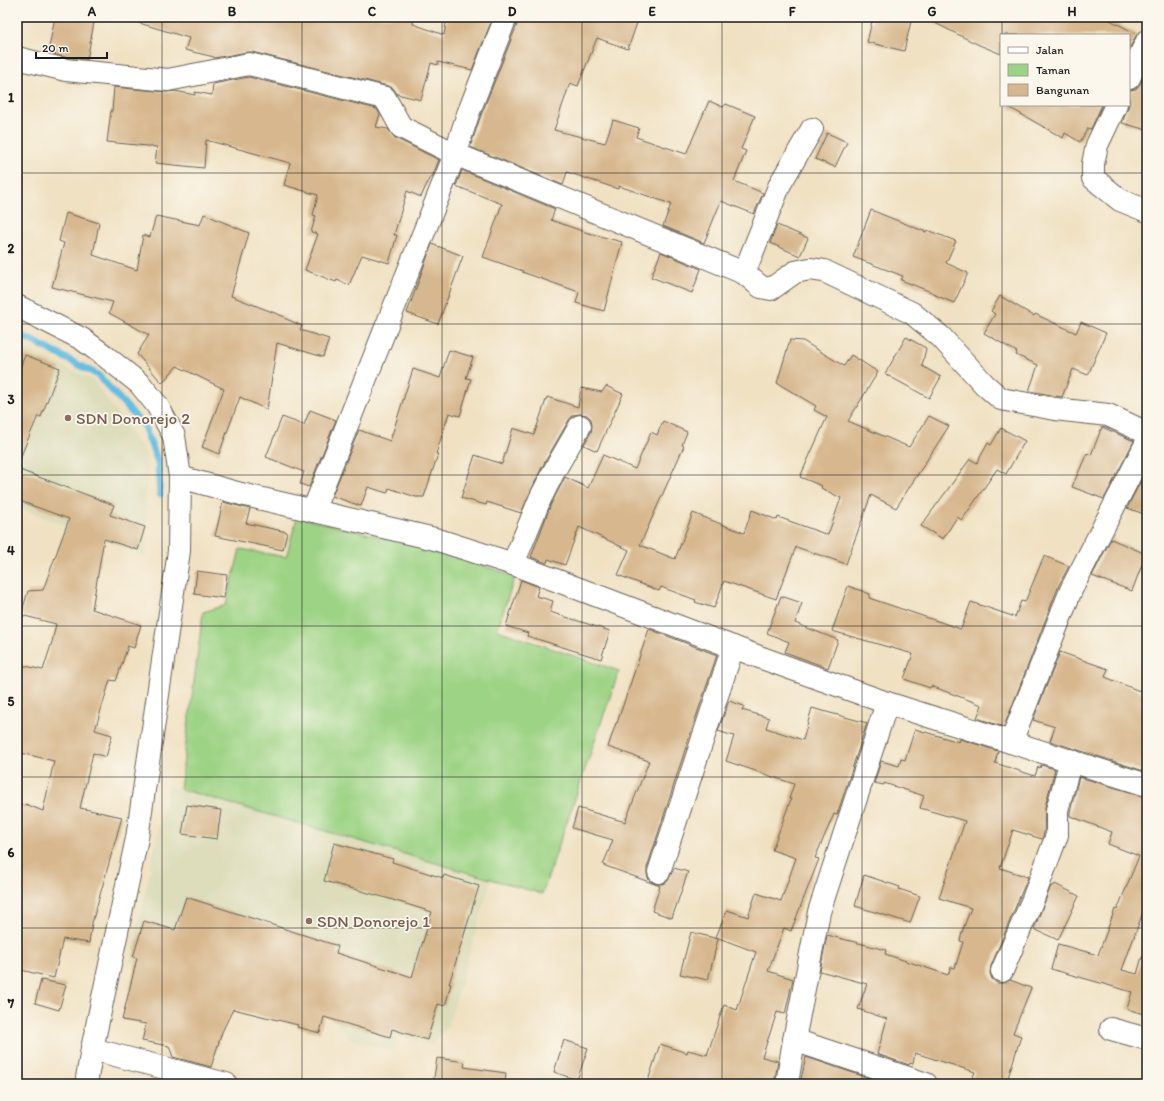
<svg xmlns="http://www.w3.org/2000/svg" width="1164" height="1101" viewBox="0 0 1164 1101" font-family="Itim,sans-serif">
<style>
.built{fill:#ddb}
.green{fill:#9cd384;stroke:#5c7850}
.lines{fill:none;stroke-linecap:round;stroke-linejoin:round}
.stream{stroke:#65bfe2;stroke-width:7}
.building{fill:#d7b78d}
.minor-casing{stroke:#666156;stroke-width:24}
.secondary-casing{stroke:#666156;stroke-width:24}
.minor{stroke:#fff;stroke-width:22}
.secondary{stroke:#fff;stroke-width:22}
.grid{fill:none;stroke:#1c1c1c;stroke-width:1;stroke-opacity:0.55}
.education-dot{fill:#8d6e63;stroke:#fbf7ec;stroke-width:1.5}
.labels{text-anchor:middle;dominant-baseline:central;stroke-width:3.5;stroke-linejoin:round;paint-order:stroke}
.education-label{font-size:17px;fill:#785e54;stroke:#fbf7ec;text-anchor:start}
.neatline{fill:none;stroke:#1c1c1c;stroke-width:1.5}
.grid-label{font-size:13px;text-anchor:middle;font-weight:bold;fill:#1c1c1c}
</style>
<rect width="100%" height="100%" fill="#fbf7ec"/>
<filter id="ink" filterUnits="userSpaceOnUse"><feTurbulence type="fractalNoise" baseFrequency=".025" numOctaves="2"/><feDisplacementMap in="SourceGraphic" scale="8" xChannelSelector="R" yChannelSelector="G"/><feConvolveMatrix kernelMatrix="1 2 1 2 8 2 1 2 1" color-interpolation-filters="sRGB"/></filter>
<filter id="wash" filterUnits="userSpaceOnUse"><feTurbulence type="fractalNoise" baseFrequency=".012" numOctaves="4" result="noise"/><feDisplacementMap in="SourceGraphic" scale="16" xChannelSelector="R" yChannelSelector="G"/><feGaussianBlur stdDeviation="0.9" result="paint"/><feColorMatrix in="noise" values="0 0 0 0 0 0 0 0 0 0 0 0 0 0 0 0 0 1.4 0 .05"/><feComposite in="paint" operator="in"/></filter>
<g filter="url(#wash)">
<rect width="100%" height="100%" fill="#f0e1c2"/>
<g class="built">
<path d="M 20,348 L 93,380 L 147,456 L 146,556 L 17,507 L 17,356 Z"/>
<path d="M 168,786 L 491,880 L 448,1027 L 432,1045 L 398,1036 L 393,1051 L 349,1039 L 334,1018 L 130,962 Z"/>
</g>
<path class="green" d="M 297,517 L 429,548 L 515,576 L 497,630 L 619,671 L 542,894 L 180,789 L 203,612 L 226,605 L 240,549 L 286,557 Z"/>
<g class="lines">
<path class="stream" d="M 17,334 L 37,343 L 98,375 L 144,426 L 158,462 L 160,494"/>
</g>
<g id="blocks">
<g class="building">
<path d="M 55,17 L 95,17 L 87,60 L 68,58 L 48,53 Z"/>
<path d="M 137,17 L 404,17 L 413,19 L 413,24 L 444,35 L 447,17 L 493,17 L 472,70 L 438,62 L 438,65 L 431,63 L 421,100 L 397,94 L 393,88 L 388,86 L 252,52 L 247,52 L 214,58 L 214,57 L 185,50 L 189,38 L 136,22 Z"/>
<path d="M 518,17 L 639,17 L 628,49 L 597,38 L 578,86 L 570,83 L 554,130 L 605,143 L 613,120 L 639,128 L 636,137 L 686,154 L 709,101 L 723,107 L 726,104 L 755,116 L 741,149 L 746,151 L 734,181 L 763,193 L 754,214 L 721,201 L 704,243 L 663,226 L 671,204 L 619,186 L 618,189 L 567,172 L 563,185 L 470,147 L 480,118 L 518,22 Z"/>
<path d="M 873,17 L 912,17 L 904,51 L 867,42 Z"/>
<path d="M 923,17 L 1104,17 L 1137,34 L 1129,49 L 1129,35 L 1001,35 L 1001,54 L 977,44 Z"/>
<path d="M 1147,70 L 1147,130 L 1122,123 L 1129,105 L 1129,90 L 1136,89 L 1140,84 Z"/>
<path d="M 249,77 L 377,109 L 380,114 L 376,127 L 388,129 L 395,138 L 439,160 L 432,177 L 430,177 L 421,197 L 407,191 L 394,235 L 397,235 L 389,263 L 362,255 L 349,285 L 337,280 L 336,282 L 305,270 L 318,234 L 311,232 L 316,216 L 313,215 L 318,195 L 284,185 L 290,163 L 206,140 L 204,168 L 155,163 L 157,147 L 107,142 L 111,111 L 112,111 L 114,87 L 167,92 L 175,91 L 195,95 L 195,92 L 212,95 L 213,84 Z"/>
<path d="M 1005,105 L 1102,105 L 1091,129 L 1088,128 L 1080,142 L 1065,133 L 1063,138 Z"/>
<path d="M 827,133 L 847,142 L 835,167 L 815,159 Z"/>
<path d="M 462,170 L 555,209 L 551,220 L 585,232 L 622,242 L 604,311 L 576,303 L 579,292 L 522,272 L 523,271 L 483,257 L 502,204 L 456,186 Z"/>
<path d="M 871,210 L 926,232 L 927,230 L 956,241 L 946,263 L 968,273 L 954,303 L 935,295 L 936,294 L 901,280 L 903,276 L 853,257 Z"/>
<path d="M 66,213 L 99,223 L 93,255 L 137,270 L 143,235 L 150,237 L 156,216 L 200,225 L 204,214 L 249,233 L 231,296 L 285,317 L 284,318 L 302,326 L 300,330 L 329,339 L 323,357 L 277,343 L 267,410 L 240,397 L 219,454 L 202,447 L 224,389 L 177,366 L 162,383 L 137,354 L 149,335 L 109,313 L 113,302 L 52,287 L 64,243 L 59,241 Z"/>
<path d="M 777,225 L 808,238 L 800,256 L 770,243 Z"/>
<path d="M 432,244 L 463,256 L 438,324 L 407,313 Z"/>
<path d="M 661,252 L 701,269 L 692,293 L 651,277 Z"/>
<path d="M 1000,296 L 1034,316 L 1035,314 L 1076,333 L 1081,322 L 1106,333 L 1088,375 L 1073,369 L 1062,397 L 1029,391 L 1038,365 L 1016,355 L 1017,352 L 984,333 L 995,314 L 991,311 Z"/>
<path d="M 906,337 L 926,348 L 922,366 L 941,377 L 929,398 L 885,374 Z"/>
<path d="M 790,340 L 803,341 L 844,366 L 851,355 L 878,372 L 848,421 L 909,447 L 929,416 L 949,426 L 896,508 L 871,495 L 846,564 L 796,547 L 776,599 L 724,581 L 714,608 L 695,602 L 696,600 L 661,587 L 659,591 L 618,575 L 629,550 L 579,527 L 565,565 L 548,559 L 547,563 L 531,557 L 551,504 L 565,477 L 588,488 L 603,455 L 635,469 L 651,432 L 657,435 L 663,421 L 687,432 L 682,445 L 684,446 L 640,545 L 675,559 L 693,513 L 744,533 L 752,510 L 777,520 L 778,517 L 828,535 L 841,498 L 821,488 L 822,486 L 800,477 L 827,417 L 814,410 L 816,406 L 777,383 Z"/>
<path d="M 449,350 L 473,357 L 466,378 L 471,379 L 460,416 L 449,413 L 436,454 L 438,454 L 424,497 L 416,497 L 389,488 L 387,493 L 368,487 L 361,506 L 332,496 L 359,430 L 390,441 L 413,369 L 440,378 Z"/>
<path d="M 25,355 L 60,368 L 41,417 L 38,416 L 17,465 L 17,376 Z"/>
<path d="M 606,386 L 623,394 L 597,451 L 584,445 L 591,432 L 592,426 L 591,419 L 587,415 L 580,414 L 573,415 L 569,420 L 542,467 L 521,513 L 487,502 L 486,505 L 461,498 L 475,455 L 502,464 L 513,428 L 534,435 L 547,397 L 578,407 L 581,388 L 602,392 Z"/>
<path d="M 310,410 L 336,420 L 309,487 L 300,484 L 304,472 L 266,457 L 282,417 L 304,425 Z"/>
<path d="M 1102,427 L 1134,441 L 1104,499 L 1072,487 L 1087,453 L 1091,455 Z"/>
<path d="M 1001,428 L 1025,441 L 1006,474 L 997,469 L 962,520 L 957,517 L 943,539 L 921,526 L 970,459 L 977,463 L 988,443 L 991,445 Z"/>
<path d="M 17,469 L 114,505 L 110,515 L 145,527 L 138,550 L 104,539 L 92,609 L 141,625 L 134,648 L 128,646 L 116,681 L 110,680 L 95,730 L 112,735 L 106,757 L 93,753 L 80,808 L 122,817 L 92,923 L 89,943 L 63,939 L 54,978 L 17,969 L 17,804 L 25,806 L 25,804 L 43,811 L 54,761 L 17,752 L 17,664 L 43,670 L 52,642 L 56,624 L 21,615 L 28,591 L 43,590 L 69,519 L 17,500 Z"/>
<path d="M 1147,469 L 1147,515 L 1127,508 Z"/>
<path d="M 223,502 L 250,509 L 246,523 L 287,532 L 283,550 L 215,536 Z"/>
<path d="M 1111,539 L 1146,554 L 1132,591 L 1092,576 Z"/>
<path d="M 1044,556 L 1069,566 L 1059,585 L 1004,727 L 977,718 L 982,705 L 931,686 L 930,688 L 904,679 L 913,654 L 832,631 L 848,586 L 870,594 L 869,598 L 961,629 L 971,602 L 1015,617 L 1021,601 L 1025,602 Z"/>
<path d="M 197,571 L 227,575 L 224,598 L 194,594 Z"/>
<path d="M 521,580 L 539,587 L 536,596 L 553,601 L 550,612 L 610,631 L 601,659 L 527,636 L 528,633 L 506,626 Z"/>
<path d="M 781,596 L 802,603 L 795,623 L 838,640 L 828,668 L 785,652 L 789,642 L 767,633 Z"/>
<path d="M 649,629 L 717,655 L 686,747 L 647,868 L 647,874 L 649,880 L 655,884 L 662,884 L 668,881 L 674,868 L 688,872 L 672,918 L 652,911 L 660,886 L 603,865 L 613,840 L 572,828 L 578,808 L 625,822 L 649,761 L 608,747 L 616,723 L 617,723 Z"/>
<path d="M 1060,652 L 1108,669 L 1105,677 L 1147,694 L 1147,772 L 1050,741 L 1055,727 L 1033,720 Z"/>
<path d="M 729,701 L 744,706 L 742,710 L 769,718 L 766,728 L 803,740 L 812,708 L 867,723 L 837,815 L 834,814 L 815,858 L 819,859 L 791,931 L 784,928 L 768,971 L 793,979 L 785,1014 L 777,1012 L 762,1057 L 778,1061 L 774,1084 L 647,1084 L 660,1044 L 687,1053 L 688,1050 L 707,1055 L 724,1005 L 737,1010 L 756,952 L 716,937 L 727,910 L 748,917 L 756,893 L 781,901 L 796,858 L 772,850 L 791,799 L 789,799 L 794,784 L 726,761 L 734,736 L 718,731 Z"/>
<path d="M 915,729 L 959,742 L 960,739 L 998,751 L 995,763 L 1035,776 L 1038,767 L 1040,768 L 1041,765 L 1055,769 L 1045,807 L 1044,833 L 1042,839 L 1013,830 L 1000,868 L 1028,877 L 991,966 L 990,973 L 992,979 L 997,983 L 1004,983 L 1010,980 L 1031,988 L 1013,1033 L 1021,1036 L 1006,1084 L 970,1084 L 975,1072 L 915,1053 L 913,1064 L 910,1063 L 909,1065 L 877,1054 L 887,1019 L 858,1009 L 867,984 L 820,971 L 827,935 L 886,950 L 885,954 L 948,975 L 951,967 L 955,968 L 963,942 L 960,941 L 962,932 L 971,908 L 939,898 L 965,821 L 920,808 L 924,796 L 884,783 L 884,785 L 874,783 L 881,761 L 899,766 L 901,759 L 905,760 Z"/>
<path d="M 1079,777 L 1147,797 L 1147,901 L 1122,970 L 1137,974 L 1142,957 L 1147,958 L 1147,1015 L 1127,1009 L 1132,992 L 1051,969 L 1058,944 L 1098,955 L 1115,909 L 1117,910 L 1139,856 L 1108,844 L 1112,832 L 1070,816 L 1070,812 Z"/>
<path d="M 187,805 L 221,810 L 217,839 L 182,834 Z"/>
<path d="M 334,843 L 393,859 L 392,862 L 443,878 L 444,875 L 479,886 L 449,984 L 451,984 L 445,1006 L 438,1004 L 427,1040 L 392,1029 L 390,1037 L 324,1017 L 320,1033 L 297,1027 L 298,1025 L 233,1009 L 222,1032 L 211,1067 L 173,1057 L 169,1046 L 142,1041 L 146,1024 L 122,1020 L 137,958 L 133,957 L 144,921 L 175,930 L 186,897 L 338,946 L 336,953 L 412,977 L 432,912 L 383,897 L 324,881 Z"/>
<path d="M 864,875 L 900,887 L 899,889 L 920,896 L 910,923 L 855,906 Z"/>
<path d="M 1055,884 L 1079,896 L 1058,940 L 1034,929 L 1051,886 L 1054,886 Z"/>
<path d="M 691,932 L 718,939 L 708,980 L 680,974 Z"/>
<path d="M 41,980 L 66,985 L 59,1010 L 35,1003 Z"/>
<path d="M 564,1040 L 588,1048 L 577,1080 L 554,1072 Z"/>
<path d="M 806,1057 L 886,1084 L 800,1084 Z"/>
<path d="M 437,1058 L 465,1062 L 464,1067 L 506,1073 L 505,1084 L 433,1084 Z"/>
</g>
</g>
</g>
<g filter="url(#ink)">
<use href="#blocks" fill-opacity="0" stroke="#666156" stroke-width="1"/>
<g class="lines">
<g class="minor-casing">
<g id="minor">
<path d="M 17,58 L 66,70 L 168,80 L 249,64 L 385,98 L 401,127 L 455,154 L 744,273 L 761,287 L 771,289 L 795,272 L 810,269 L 824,271 L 912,313 L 941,337 L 985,385 L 1001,399 L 1055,409 L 1108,415 L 1147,433"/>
<path d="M 1129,78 L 1147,41"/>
<path d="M 1116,105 L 1097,145 L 1093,164 L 1093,178 L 1120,200 L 1147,211"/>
<path d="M 744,273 L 780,184 L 812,129"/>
<path d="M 180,477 L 241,494 L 435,539 L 513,564 L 762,658 L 887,703 L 1147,785"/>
<path d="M 313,511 L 455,154 L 468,114 L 506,17"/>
<path d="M 513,564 L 540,499 L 553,473 L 580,426"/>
<path d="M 1011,742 L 1071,590 L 1147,442"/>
<path d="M 659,872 L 733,647"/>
<path d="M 1002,971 L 1033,899 L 1057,835 L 1057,810 L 1071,760"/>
<path d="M 1111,1029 L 1147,1039"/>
<path d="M 794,1040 L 926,1084"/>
<path d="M 92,1049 L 226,1084"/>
<path d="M 787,1084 L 794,1040 L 819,912 L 887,703"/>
</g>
</g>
<g class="secondary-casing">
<path id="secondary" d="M 17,306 L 82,339 L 105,356 L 140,384 L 157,405 L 174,436 L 180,477 L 179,551 L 137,838 L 92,1049 L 86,1084"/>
</g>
<use href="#minor" class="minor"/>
<use href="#secondary" class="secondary"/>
</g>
</g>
<path class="grid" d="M 162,17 L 162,1084M 302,17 L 302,1084M 442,17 L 442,1084M 582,17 L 582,1084M 722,17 L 722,1084M 862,17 L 862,1084M 1002,17 L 1002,35M 1002,105 L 1002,1084M 17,173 L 1147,173M 17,324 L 1147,324M 17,475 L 1147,475M 17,626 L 1147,626M 17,777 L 1147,777M 17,928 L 1147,928"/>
<g class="education-dot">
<circle cx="68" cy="418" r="4"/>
<circle cx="309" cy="921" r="4"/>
</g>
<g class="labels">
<g class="education-label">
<text x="76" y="418">SDN Donorejo 2</text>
<text x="317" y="921">SDN Donorejo 1</text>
</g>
</g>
<rect width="1164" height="1101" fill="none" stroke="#fbf7ec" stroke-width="44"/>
<rect x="1000" y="34" width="130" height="72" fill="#fbf7ec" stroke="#a29f99"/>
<rect x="1008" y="47" width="20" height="6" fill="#ffffff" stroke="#a29f99"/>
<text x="1036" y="54" font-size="12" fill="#1c1c1c">Jalan</text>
<rect x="1008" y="64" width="20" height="12" fill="#9cd384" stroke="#a29f99"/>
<text x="1036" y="74" font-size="12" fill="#1c1c1c">Taman</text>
<rect x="1008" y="84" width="20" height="12" fill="#d7b78d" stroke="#a29f99"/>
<text x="1036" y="94" font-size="12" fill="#1c1c1c">Bangunan</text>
<path d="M36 52v6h71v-6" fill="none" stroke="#1c1c1c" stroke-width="2"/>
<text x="42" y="52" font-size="12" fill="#1c1c1c" stroke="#fbf7ec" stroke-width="3" paint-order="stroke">20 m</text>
<rect x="22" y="22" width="1120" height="1057" class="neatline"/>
<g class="grid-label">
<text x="92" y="16">A</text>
<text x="232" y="16">B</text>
<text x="372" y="16">C</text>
<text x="512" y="16">D</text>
<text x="652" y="16">E</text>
<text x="792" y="16">F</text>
<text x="932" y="16">G</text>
<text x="1072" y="16">H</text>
<text x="11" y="102">1</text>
<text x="11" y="253">2</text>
<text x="11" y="404">3</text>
<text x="11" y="555">4</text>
<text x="11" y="706">5</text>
<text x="11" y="857">6</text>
<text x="11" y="1008">7</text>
</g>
</svg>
